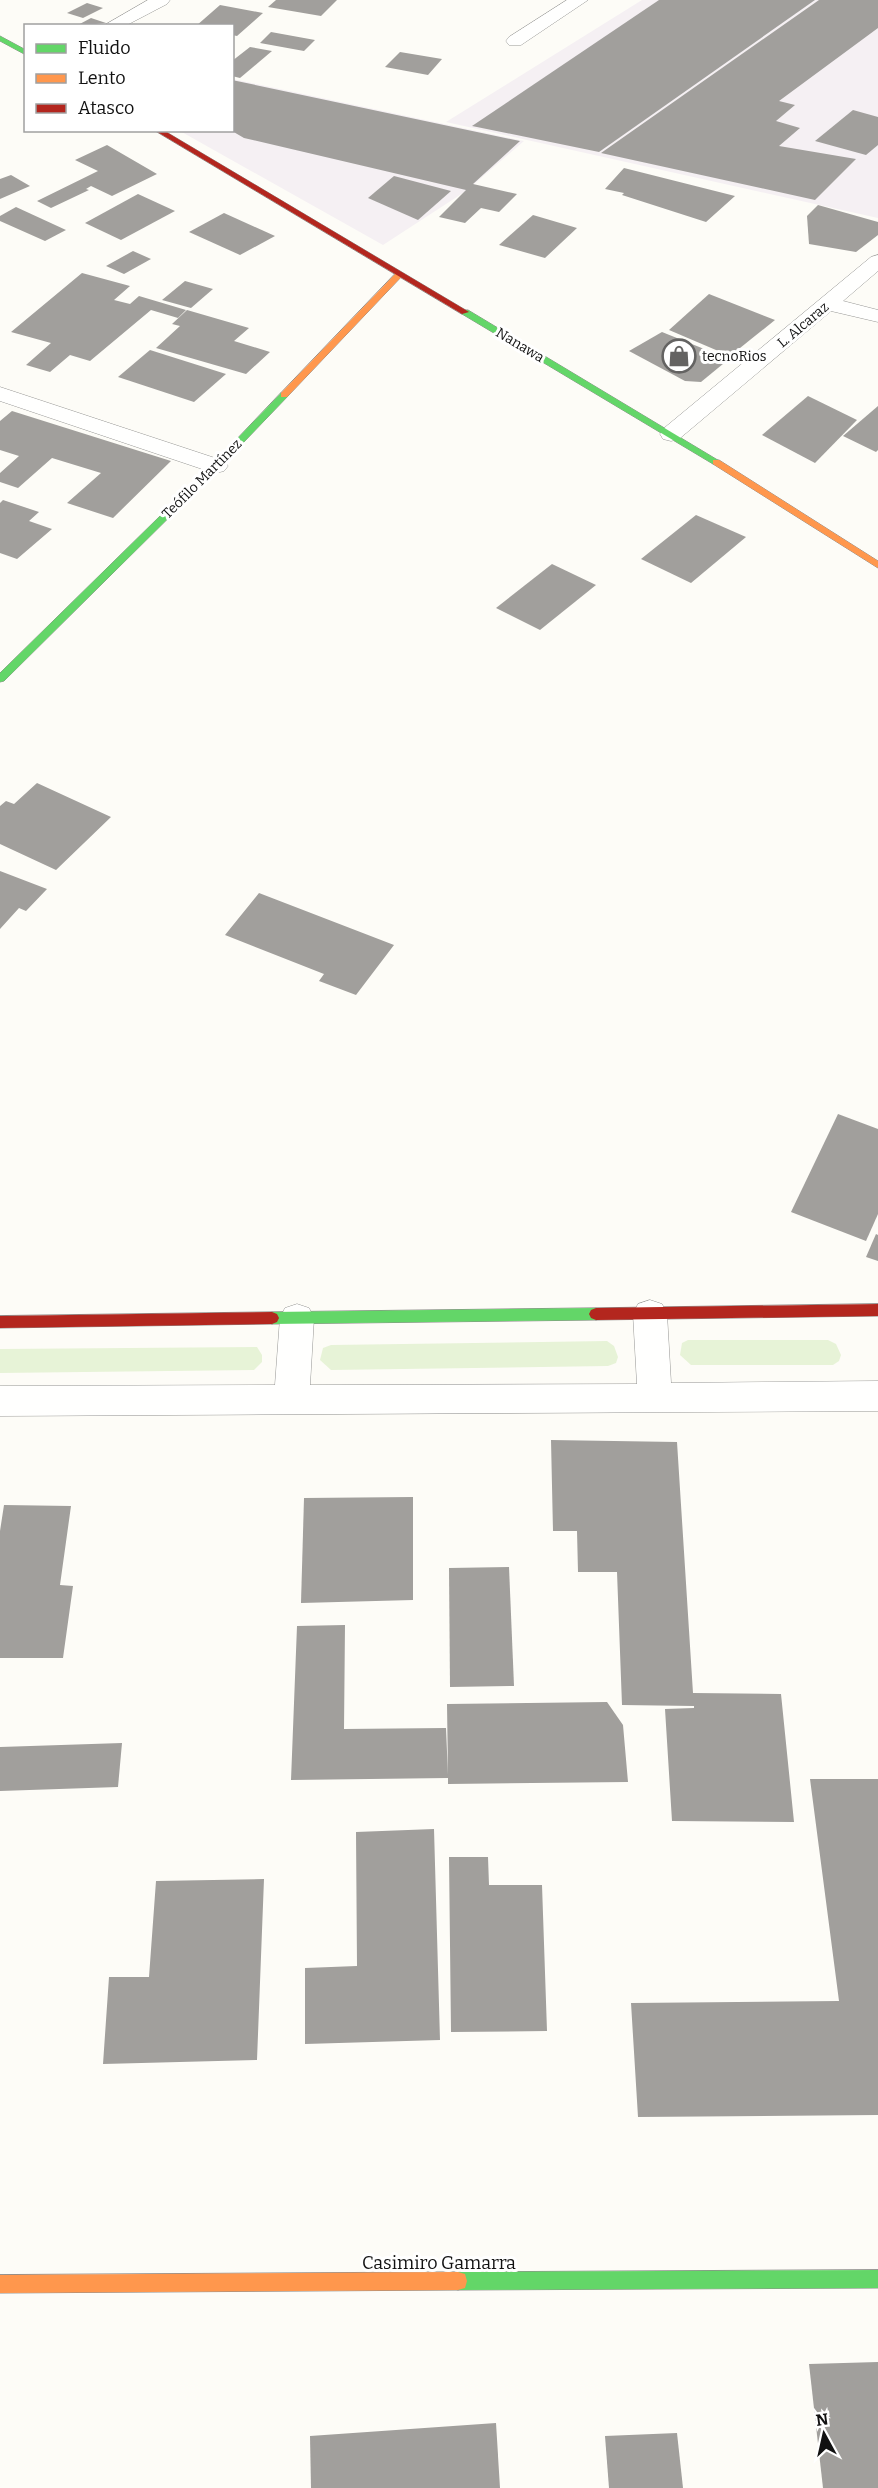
<svg xmlns="http://www.w3.org/2000/svg" width="878" height="2488" viewBox="0 0 878 2488" font-family="Bitter,serif">
<style>
.industrial{fill:#f5f0f3}
.green{fill:#e7f3d7}
.building{fill:#a19f9c}
.lines{fill:none;stroke-linecap:round;stroke-linejoin:round}
.lane-casing{stroke:#979795;stroke-width:1}
.street-casing{stroke:#979795;stroke-width:1}
.fast-casing{stroke:#8e8d8b;stroke-width:1}
.slow-casing{stroke:#8e8d8b;stroke-width:1}
.jam-casing{stroke:#8e8d8b;stroke-width:1}
.lane{fill:#fffffe;fill-rule:evenodd}
.street{fill:#fffffe;fill-rule:evenodd}
.fast{fill:#63d668;fill-rule:evenodd}
.slow{fill:#ff974d;fill-rule:evenodd}
.jam{fill:#b3261e;fill-rule:evenodd}
.labels{text-anchor:middle;dominant-baseline:central;stroke-width:6;stroke-linejoin:round;paint-order:stroke}
.far-street-label{font-size:14px;fill:#111;stroke:#fff}
.far-poi-label{font-size:14px;fill:#111;stroke:#fff;text-anchor:start}
.near-street-label{font-size:18px;fill:#111;stroke:#fff}
</style>
<rect width="100%" height="100%" fill="#fdfcf7"/>
<g class="industrial">
<path d="M 642,0 L 878,0 L 878,218 L 446,122 Z"/>
<path d="M 233,79 L 524,141 L 466,191 L 383,245 L 180,131 L 232,130 Z"/>
</g>
<g class="green">
<path d="M 688,1340 L 828,1340 L 836,1344 L 841,1355 L 839,1361 L 833,1365 L 691,1365 L 680,1355 L 682,1343 Z"/>
<path d="M 607,1341 L 614,1346 L 618,1357 L 616,1363 L 608,1366 L 331,1370 L 320,1360 L 323,1348 L 331,1345 Z"/>
<path d="M 257,1347 L 262,1355 L 262,1362 L 254,1370 L 0,1373 L 0,1349 Z"/>
</g>
<g class="building">
<path d="M 276,0 L 337,0 L 321,16 L 268,7 Z"/>
<path d="M 659,0 L 815,0 L 599,152 L 472,126 Z"/>
<path d="M 819,0 L 878,0 L 878,28 L 779,101 L 795,105 L 776,121 L 800,128 L 779,146 L 856,159 L 815,200 L 601,153 Z"/>
<path d="M 87,3 L 103,8 L 83,18 L 67,13 Z"/>
<path d="M 220,5 L 263,13 L 237,36 L 232,35 L 232,26 L 196,26 Z"/>
<path d="M 91,18 L 106,23 L 76,26 Z"/>
<path d="M 271,32 L 315,40 L 304,51 L 260,43 Z"/>
<path d="M 250,47 L 272,51 L 240,78 L 232,76 L 232,61 Z"/>
<path d="M 400,52 L 442,59 L 428,75 L 385,67 Z"/>
<path d="M 232,80 L 520,141 L 473,184 L 517,194 L 499,212 L 481,208 L 465,223 L 439,217 L 466,190 L 244,138 L 232,131 Z"/>
<path d="M 853,110 L 878,117 L 878,145 L 866,155 L 815,141 Z"/>
<path d="M 107,145 L 157,174 L 112,196 L 91,186 L 86,189 L 89,190 L 51,208 L 37,201 L 98,171 L 75,160 Z"/>
<path d="M 624,168 L 735,196 L 706,222 L 622,195 L 624,193 L 605,189 Z"/>
<path d="M 11,175 L 30,186 L 0,199 L 0,179 Z"/>
<path d="M 394,176 L 451,191 L 418,220 L 368,198 Z"/>
<path d="M 138,194 L 175,211 L 121,240 L 85,223 Z"/>
<path d="M 818,205 L 878,222 L 878,235 L 856,252 L 809,244 L 807,216 Z"/>
<path d="M 16,207 L 66,230 L 45,241 L 0,221 L 0,216 Z"/>
<path d="M 224,213 L 275,236 L 240,255 L 189,232 Z"/>
<path d="M 533,215 L 577,228 L 545,258 L 499,245 Z"/>
<path d="M 133,251 L 151,259 L 124,274 L 106,266 Z"/>
<path d="M 82,273 L 130,286 L 114,300 L 130,304 L 139,296 L 186,310 L 178,318 L 151,310 L 90,361 L 70,355 L 50,372 L 26,365 L 51,343 L 11,332 Z"/>
<path d="M 185,281 L 213,289 L 191,308 L 162,300 Z"/>
<path d="M 709,294 L 775,320 L 730,356 L 669,330 Z"/>
<path d="M 187,310 L 249,328 L 234,341 L 270,352 L 246,374 L 156,348 L 180,326 L 172,324 Z"/>
<path d="M 662,332 L 729,359 L 701,382 L 685,381 L 629,351 Z"/>
<path d="M 150,350 L 226,374 L 194,402 L 118,377 Z"/>
<path d="M 808,396 L 857,420 L 815,463 L 762,435 Z"/>
<path d="M 878,406 L 878,450 L 876,452 L 843,436 Z"/>
<path d="M 12,411 L 171,461 L 113,518 L 67,503 L 101,473 L 52,458 L 18,488 L 0,482 L 0,473 L 19,456 L 0,450 L 0,421 Z"/>
<path d="M 3,500 L 39,512 L 29,521 L 52,529 L 17,559 L 0,553 L 0,503 Z"/>
<path d="M 696,515 L 746,537 L 691,583 L 641,559 Z"/>
<path d="M 552,564 L 596,585 L 540,630 L 496,608 Z"/>
<path d="M 37,783 L 111,817 L 56,870 L 0,844 L 0,806 L 6,801 L 14,804 Z"/>
<path d="M 0,871 L 47,889 L 26,911 L 19,908 L 0,929 Z"/>
<path d="M 259,893 L 394,945 L 356,995 L 319,981 L 324,974 L 225,935 Z"/>
<path d="M 838,1114 L 878,1129 L 878,1214 L 866,1241 L 791,1212 Z"/>
<path d="M 876,1234 L 878,1235 L 878,1261 L 866,1257 Z"/>
<path d="M 551,1440 L 677,1442 L 693,1693 L 781,1694 L 794,1822 L 672,1821 L 665,1709 L 694,1708 L 694,1706 L 622,1705 L 617,1572 L 578,1572 L 577,1531 L 553,1531 Z"/>
<path d="M 413,1497 L 413,1600 L 301,1603 L 304,1498 Z"/>
<path d="M 4,1505 L 71,1506 L 60,1585 L 73,1586 L 63,1658 L 0,1658 L 0,1531 Z"/>
<path d="M 509,1567 L 514,1686 L 450,1687 L 449,1568 Z"/>
<path d="M 345,1625 L 344,1729 L 446,1728 L 448,1775 L 447,1704 L 607,1702 L 623,1725 L 628,1782 L 448,1784 L 448,1778 L 291,1780 L 297,1626 Z"/>
<path d="M 122,1743 L 118,1787 L 0,1791 L 0,1747 Z"/>
<path d="M 810,1779 L 878,1779 L 878,2115 L 638,2117 L 631,2003 L 839,2001 Z"/>
<path d="M 434,1829 L 440,2040 L 305,2044 L 305,1968 L 357,1966 L 356,1832 Z"/>
<path d="M 449,1857 L 488,1857 L 489,1885 L 542,1885 L 547,2031 L 451,2032 Z"/>
<path d="M 264,1879 L 257,2060 L 103,2064 L 109,1977 L 149,1977 L 156,1881 Z"/>
<path d="M 878,2362 L 878,2488 L 823,2488 L 809,2364 Z"/>
<path d="M 496,2423 L 500,2488 L 311,2488 L 310,2436 Z"/>
<path d="M 677,2433 L 683,2488 L 609,2488 L 605,2436 Z"/>
</g>
<g class="lines">
<g class="lane-casing">
<g id="lane">
<path d="M 148,0 L 170,0 L 167,4 L 125,26 L 103,26 Z"/>
<path d="M 567,0 L 588,0 L 521,45 L 509,45 L 506,41 L 509,37 Z"/>
</g>
</g>
<g class="street-casing">
<g id="street">
<path d="M 878,255 L 878,271 L 843,301 L 878,310 L 878,322 L 831,311 L 679,439 L 671,441 L 663,439 L 660,434 L 663,429 L 871,257 Z"/>
<path d="M 0,387 L 224,461 L 228,466 L 224,471 L 216,473 L 208,471 L 0,401 Z"/>
<path d="M 650,1300 L 662,1304 L 667,1314 L 671,1383 L 878,1381 L 878,1411 L 0,1416 L 0,1386 L 275,1385 L 280,1318 L 285,1308 L 297,1304 L 309,1308 L 314,1318 L 310,1385 L 637,1384 L 633,1314 L 638,1304 Z"/>
</g>
</g>
<g class="fast-casing">
<g id="fast">
<path d="M 0,36 L 26,50 L 26,55 L 0,41 Z"/>
<path d="M 462,310 L 468,310 L 721,462 L 713,464 L 462,314 Z"/>
<path d="M 281,393 L 289,395 L 219,468 L 4,681 L 0,682 L 0,673 L 213,464 Z"/>
<path d="M 596,1308 L 601,1310 L 603,1314 L 601,1318 L 596,1320 L 272,1324 L 267,1322 L 265,1318 L 267,1314 L 272,1312 Z"/>
<path d="M 878,2270 L 878,2288 L 458,2290 L 451,2288 L 449,2281 L 451,2274 L 458,2272 Z"/>
</g>
</g>
<g class="slow-casing">
<g id="slow">
<path d="M 397,272 L 404,274 L 287,397 L 281,397 L 281,393 Z"/>
<path d="M 713,460 L 719,460 L 878,561 L 878,568 L 713,464 Z"/>
<path d="M 458,2272 L 465,2274 L 467,2281 L 465,2288 L 458,2290 L 0,2293 L 0,2275 Z"/>
</g>
</g>
<g class="jam-casing">
<g id="jam">
<path d="M 154,130 L 163,130 L 469,312 L 462,314 Z"/>
<path d="M 878,1304 L 878,1316 L 596,1320 L 591,1318 L 589,1314 L 591,1310 L 596,1308 Z"/>
<path d="M 272,1312 L 277,1314 L 279,1318 L 277,1322 L 272,1324 L 0,1328 L 0,1316 Z"/>
</g>
</g>
<use href="#lane" class="lane"/>
<use href="#street" class="street"/>
<use href="#fast" class="fast"/>
<use href="#slow" class="slow"/>
<use href="#jam" class="jam"/>
</g>
<defs>
<g id="shop-ring" transform="scale(1.725)"><circle r="9.5" fill="#fff" stroke="#646362" stroke-width="1.5"/><path d="M-5-2.5h2.3a2.7 3.5 0 0 1 5.4 0H5L5.5 6h-11ZM-1.5-2.5h3a1.5 2.3 0 0 0-3 0Z" fill="#646362"/></g>
</defs>
<g fill-rule="evenodd">
<use href="#shop-ring" x="679" y="356"/>
</g>
<g class="labels">
<g class="far-street-label">
<text transform="translate(803 325) rotate(-40)">L. Alcaraz</text>
<text transform="translate(520 345) rotate(31)">Nanawa</text>
<text transform="translate(202 479) rotate(-45)">Teófilo Martínez</text>
</g>
<g class="far-poi-label">
<text x="702" y="356">tecnoRios</text>
</g>
<g class="near-street-label">
<text x="439" y="2263">Casimiro Gamarra</text>
</g>
</g>
<rect x="24" y="24" width="210" height="108" fill="#ffffff" stroke="#a0a0a0" stroke-width="1.5"/>
<rect x="36" y="44" width="30" height="9" fill="#63d668" stroke="#a0a0a0" stroke-width="1.5"/>
<text x="78" y="54" font-size="18" fill="#111111">Fluido</text>
<rect x="36" y="74" width="30" height="9" fill="#ff974d" stroke="#a0a0a0" stroke-width="1.5"/>
<text x="78" y="84" font-size="18" fill="#111111">Lento</text>
<rect x="36" y="104" width="30" height="9" fill="#b3261e" stroke="#a0a0a0" stroke-width="1.5"/>
<text x="78" y="114" font-size="18" fill="#111111">Atasco</text>
<g transform="translate(824 2434) rotate(352)" stroke="#ffffff" stroke-width="4.5" paint-order="stroke">
<path d="M0-4.5L10 22L0 15L-10 22Z" fill="#111111"/>
<text y="-9" font-size="16" font-weight="bold" text-anchor="middle" fill="#111111">N</text>
</g>
</svg>
